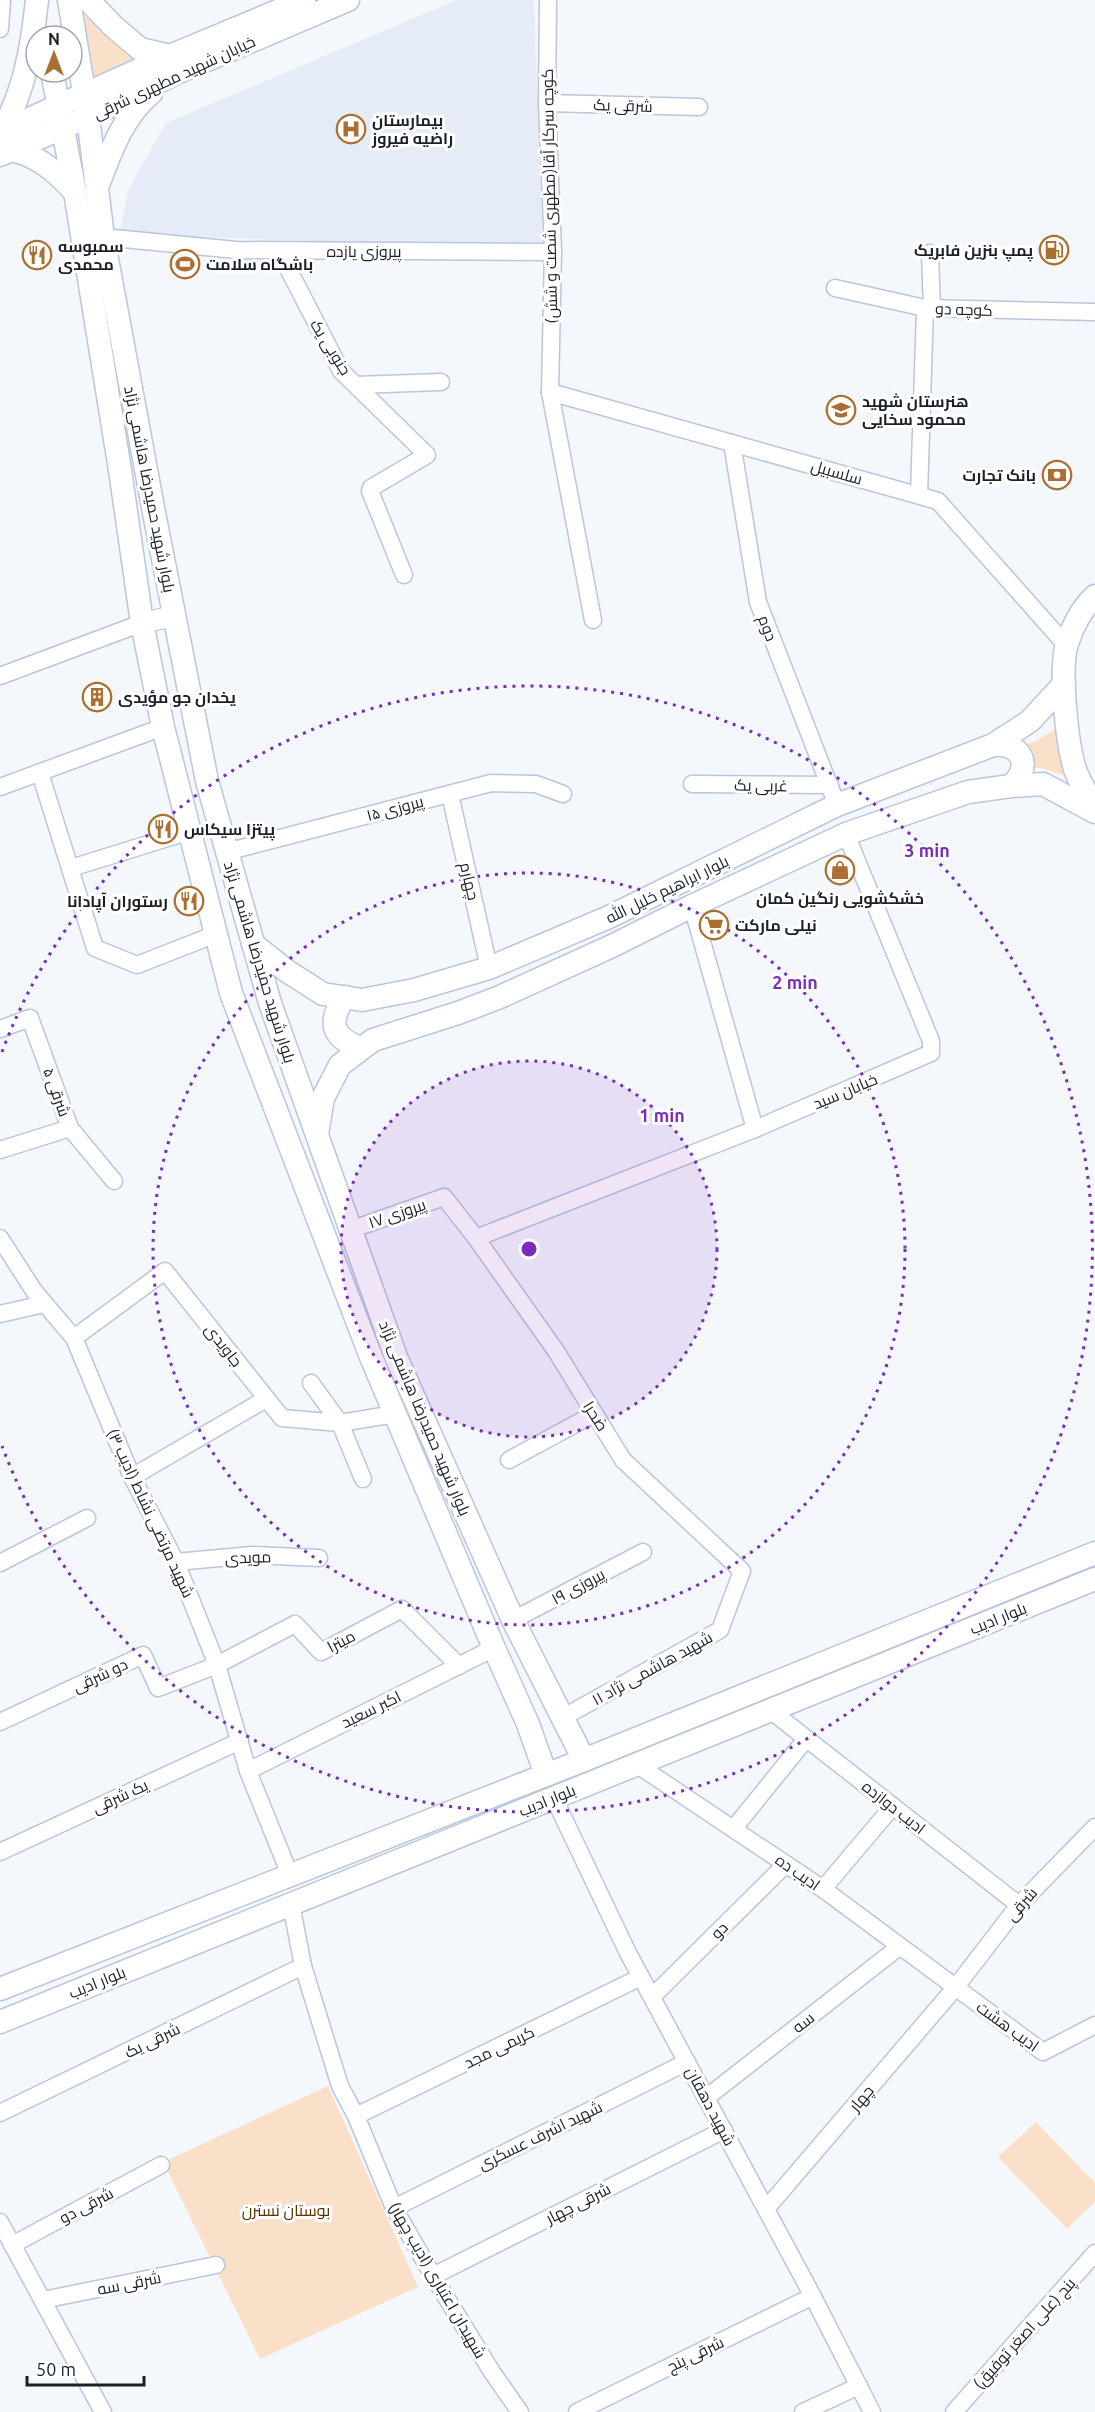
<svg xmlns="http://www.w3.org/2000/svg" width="1095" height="2412" viewBox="0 0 1095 2412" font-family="Ubuntu,Cairo,sans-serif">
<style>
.built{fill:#e5ecf8}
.green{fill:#fbe0c9}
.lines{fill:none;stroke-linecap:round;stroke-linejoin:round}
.minor-casing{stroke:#b9c6dd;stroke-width:19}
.tertiary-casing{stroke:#b9c6dd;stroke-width:22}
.secondary-casing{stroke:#b9c6dd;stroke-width:25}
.minor{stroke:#fff;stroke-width:16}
.tertiary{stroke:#fff;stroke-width:20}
.secondary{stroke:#fff;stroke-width:22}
.ring{fill:none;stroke:#7b2cbf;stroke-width:3;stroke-dasharray:3 6}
.labels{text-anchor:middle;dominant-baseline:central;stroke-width:6;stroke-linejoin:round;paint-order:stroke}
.street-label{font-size:16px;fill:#1b2028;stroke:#fff}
.poi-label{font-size:16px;font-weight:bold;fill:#1b2028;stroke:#fff;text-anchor:start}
.park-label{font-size:16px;fill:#5b3100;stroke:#fff}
.centre{fill:#7b2cbf;stroke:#fff;stroke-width:3}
.ring-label{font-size:18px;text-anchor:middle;font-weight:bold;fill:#7b2cbf;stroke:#fff;stroke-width:6;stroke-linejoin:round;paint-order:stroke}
</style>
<rect width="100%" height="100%" fill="#f4f7fc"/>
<path class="built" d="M 457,0 L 534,0 L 543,250 L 120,234 L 128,190 L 166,123 Z"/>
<g class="green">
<path d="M 81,13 L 139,59 L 92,82 Z"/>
<path d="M 1061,726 L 1072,778 L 1041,768 L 1028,768 L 1022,746 L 1036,741 Z"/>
<path d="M 328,2086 L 418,2287 L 260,2359 L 163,2162 Z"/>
<path d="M 1036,2122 L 1095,2183 L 1095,2202 L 1067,2229 L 998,2157 Z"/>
</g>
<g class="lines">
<g class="minor-casing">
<g id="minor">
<path d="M 548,0 L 547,103 L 553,252 L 550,392 L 593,620"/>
<path d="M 0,29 L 2,0"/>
<path d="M 547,103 L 699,107"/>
<path d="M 103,237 L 236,250 L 553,252"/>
<path d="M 279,251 L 341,371 L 427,455 L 371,488 L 370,491 L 404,575"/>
<path d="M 930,253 L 932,308"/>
<path d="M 835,288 L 925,308 L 1095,312"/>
<path d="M 356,385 L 441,382"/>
<path d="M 550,392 L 938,501 L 1066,645"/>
<path d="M 732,443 L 758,602 L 837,805"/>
<path d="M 919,495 L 925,308"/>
<path d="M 0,676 L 142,623"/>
<path d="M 40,773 L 95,948 L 137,965 L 216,934"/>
<path d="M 692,784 L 830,785"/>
<path d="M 0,787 L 163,727"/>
<path d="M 450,794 L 489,968"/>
<path d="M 226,852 L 491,783 L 536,784 L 563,794"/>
<path d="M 71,868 L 190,831"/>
<path d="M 692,906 L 755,1129"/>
<path d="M 0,1029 L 30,1018 L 70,1128 L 0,1150"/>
<path d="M 70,1128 L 114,1181"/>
<path d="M 350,1230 L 444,1197 L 476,1238 L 556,1351 L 623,1460 L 742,1571 L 720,1630 L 562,1718"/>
<path d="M 0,1238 L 34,1291 L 74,1338 L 132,1477 L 176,1562 L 217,1665 L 248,1771 L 290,1875"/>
<path d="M 476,1238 L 755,1129 L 931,1053 L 931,1041 L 846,834"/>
<path d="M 0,1314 L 44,1304"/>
<path d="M 74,1338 L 165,1271 L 282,1418 L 340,1423 L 395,1414"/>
<path d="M 311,1383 L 340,1423 L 363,1479"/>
<path d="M 509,1460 L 594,1414"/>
<path d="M 132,1477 L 266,1399"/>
<path d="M 176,1562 L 252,1555 L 319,1558"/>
<path d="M 0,1563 L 87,1518"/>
<path d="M 513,1620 L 643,1552"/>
<path d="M 770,1710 L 1019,1905"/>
<path d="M 0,1722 L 143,1655 L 158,1688 L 217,1665 L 295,1624 L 321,1652 L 402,1609 L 459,1666"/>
<path d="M 636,1764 L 823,1889 L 1043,2052 L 1095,2025"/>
<path d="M 248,1771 L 494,1648"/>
<path d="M 554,1798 L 628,1953 L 810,2291 L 872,2412"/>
<path d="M 734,1828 L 806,1739"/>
<path d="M 0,1852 L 240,1741"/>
<path d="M 823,1889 L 893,1806"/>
<path d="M 291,1904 L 303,1966 L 340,2086 L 356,2116 L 394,2208 L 433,2276 L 492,2372 L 520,2412"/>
<path d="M 652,1997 L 786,1864"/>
<path d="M 706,2098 L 899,1947"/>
<path d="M 0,2113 L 303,1966"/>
<path d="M 356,2116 L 641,1977"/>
<path d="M 394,2208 L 687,2062"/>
<path d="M 766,2209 L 955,1988 L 1019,1905 L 1095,1827"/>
<path d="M 0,2222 L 103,2412"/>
<path d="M 12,2245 L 161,2165"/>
<path d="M 433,2276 L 724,2130"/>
<path d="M 43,2300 L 216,2265"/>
<path d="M 577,2412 L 813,2296"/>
<path d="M 803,2412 L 859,2386"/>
<path d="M 954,2412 L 1095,2253"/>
</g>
</g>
<g class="tertiary-casing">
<path id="tertiary" d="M 142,623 L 174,616"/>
</g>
<g class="secondary-casing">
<g id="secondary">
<path d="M 69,0 L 88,117 L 103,237 L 154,513 L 207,781 L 270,1003 L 396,1357 L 513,1620 L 584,1760"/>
<path d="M 88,0 L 114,27 L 140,49 L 170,56"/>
<path d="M 52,72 L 75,192 L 120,470 L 142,623 L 163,727 L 231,993 L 371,1357 L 494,1648 L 528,1724 L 546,1775"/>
<path d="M 2,131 C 25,89 32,47 37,0"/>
<path d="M 0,132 L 170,56 L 304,0"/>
<path d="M 12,150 C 39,156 56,172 75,192"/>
<path d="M 0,155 L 88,117 L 174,74 L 348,0"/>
<path d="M 98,185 C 111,151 123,116 151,93"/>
<path d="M 1095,596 C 1082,608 1072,627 1067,644 C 1059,669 1067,747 1076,772 C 1081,785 1089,797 1095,809"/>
<path d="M 993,745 C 1022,742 1033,767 1011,786"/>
<path d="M 253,944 L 287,971 L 323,994 L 362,1000 L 414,990 L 489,968 L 609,917 L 837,805 L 993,745 L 1030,721 L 1064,684"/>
<path d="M 345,997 C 327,1022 332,1038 361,1048"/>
<path d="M 317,1134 L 323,1098 L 340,1065 L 373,1040 L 458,1013 L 500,997 L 612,946 L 692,906 L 846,834 L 968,792 L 1011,786 L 1043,784 L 1095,812"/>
<path d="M 0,1989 L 584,1760 L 1095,1553"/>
<path d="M 0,2022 L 1095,1579"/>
</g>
</g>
<use href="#minor" class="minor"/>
<use href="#tertiary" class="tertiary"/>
<use href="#secondary" class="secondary"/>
</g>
<circle cx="529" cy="1249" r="188" fill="#7b2cbf" fill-opacity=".12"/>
<g class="ring">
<circle cx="529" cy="1249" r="188"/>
<circle cx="529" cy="1249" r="376"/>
<path d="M2 1052A563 563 0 1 1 2 1446"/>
</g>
<defs>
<g id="hospital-ring" transform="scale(1.5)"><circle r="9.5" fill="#fff" stroke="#ac6f32" stroke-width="1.5"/><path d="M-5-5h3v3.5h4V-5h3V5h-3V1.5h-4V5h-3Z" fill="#ac6f32"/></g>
<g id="fuel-ring" transform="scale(1.5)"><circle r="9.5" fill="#fff" stroke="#ac6f32" stroke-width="1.5"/><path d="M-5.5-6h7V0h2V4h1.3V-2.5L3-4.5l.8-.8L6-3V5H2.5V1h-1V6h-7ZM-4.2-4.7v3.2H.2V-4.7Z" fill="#ac6f32"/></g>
<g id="restaurant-ring" transform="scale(1.5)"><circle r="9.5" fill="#fff" stroke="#ac6f32" stroke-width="1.5"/><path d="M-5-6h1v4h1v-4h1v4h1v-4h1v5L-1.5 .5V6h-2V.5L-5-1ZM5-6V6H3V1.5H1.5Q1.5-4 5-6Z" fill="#ac6f32"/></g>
<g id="stadium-ring" transform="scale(1.5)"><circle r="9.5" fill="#fff" stroke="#ac6f32" stroke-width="1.5"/><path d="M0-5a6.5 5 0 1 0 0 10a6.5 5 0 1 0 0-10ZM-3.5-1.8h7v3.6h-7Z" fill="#ac6f32"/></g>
<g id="school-ring" transform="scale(1.5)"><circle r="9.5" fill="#fff" stroke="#ac6f32" stroke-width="1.5"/><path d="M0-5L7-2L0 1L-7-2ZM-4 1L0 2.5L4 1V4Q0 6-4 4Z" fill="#ac6f32"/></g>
<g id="bank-ring" transform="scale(1.5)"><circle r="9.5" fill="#fff" stroke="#ac6f32" stroke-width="1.5"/><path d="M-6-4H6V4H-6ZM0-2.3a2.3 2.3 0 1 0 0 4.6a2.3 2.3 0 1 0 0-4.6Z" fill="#ac6f32"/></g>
<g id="building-ring" transform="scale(1.5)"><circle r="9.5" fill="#fff" stroke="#ac6f32" stroke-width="1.5"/><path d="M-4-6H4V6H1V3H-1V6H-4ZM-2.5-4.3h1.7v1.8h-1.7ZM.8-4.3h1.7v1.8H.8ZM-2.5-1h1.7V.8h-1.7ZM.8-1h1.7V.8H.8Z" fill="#ac6f32"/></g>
<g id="shop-ring" transform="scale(1.5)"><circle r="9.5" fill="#fff" stroke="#ac6f32" stroke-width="1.5"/><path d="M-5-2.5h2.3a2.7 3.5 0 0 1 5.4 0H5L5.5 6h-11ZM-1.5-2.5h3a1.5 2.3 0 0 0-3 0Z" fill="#ac6f32"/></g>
<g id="supermarket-ring" transform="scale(1.5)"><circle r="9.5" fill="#fff" stroke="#ac6f32" stroke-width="1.5"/><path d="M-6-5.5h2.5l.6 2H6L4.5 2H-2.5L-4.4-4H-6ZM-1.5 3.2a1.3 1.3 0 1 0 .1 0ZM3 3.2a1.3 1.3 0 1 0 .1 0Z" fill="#ac6f32"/></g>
</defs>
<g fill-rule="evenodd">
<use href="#hospital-ring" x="351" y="129"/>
<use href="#fuel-ring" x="1054" y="250"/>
<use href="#restaurant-ring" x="37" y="255"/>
<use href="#stadium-ring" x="185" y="264"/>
<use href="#school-ring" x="841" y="410"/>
<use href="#bank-ring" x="1057" y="475"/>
<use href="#building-ring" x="97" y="697"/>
<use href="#restaurant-ring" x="163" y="829"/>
<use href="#shop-ring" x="840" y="870"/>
<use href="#restaurant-ring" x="189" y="901"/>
<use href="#supermarket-ring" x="714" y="925"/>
</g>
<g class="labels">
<g class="street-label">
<text transform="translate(174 77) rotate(-25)">خیابان شهید مطهری شرقی</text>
<text transform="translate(623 105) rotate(2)">شرقی یک</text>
<text transform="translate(549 196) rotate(-91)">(مطهری شصت و شش)کوچه سرکار آقا</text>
<text x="364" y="251">پیروزی یازده</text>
<text transform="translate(964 309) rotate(2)">کوچه دو</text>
<text transform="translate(331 347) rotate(58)">جنوبی یک</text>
<text transform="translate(837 472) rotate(16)">سلسبیل</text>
<text transform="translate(150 489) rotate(79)">بلوار شهید حمیدرضا هاشمی نژاد</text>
<text transform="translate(768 628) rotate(69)">دوم</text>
<text transform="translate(761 785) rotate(1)">غربی یک</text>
<text transform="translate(395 808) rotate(-15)">پیروزی ۱۵</text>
<text transform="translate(470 881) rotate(77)">چهارم</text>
<text transform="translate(667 889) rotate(-26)">بلوار ابراهیم خلیل الله</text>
<text transform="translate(260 962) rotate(73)">بلوار شهید حمیدرضا هاشمی نژاد</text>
<text transform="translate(845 1091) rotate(-23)">خیابان سید</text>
<text transform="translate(57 1092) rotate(70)">۵ شرقی</text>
<text transform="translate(397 1213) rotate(-19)">پیروزی ۱۷</text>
<text transform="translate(224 1345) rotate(52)">جاویدی</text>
<text transform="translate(596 1416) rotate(58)">صحرا</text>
<text transform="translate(425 1418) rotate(67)">بلوار شهید حمیدرضا هاشمی نژاد</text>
<text transform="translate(151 1513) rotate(65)">شهید مرتضی نشاط (ادیب ۳)</text>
<text transform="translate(248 1557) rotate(-2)">مویدی</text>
<text transform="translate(578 1586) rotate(-28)">پیروزی ۱۹</text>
<text transform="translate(998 1618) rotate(-22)">بلوار ادیب</text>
<text transform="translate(341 1641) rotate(-28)">میترا</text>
<text transform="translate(652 1668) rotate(-29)">شهید هاشمی نژاد ۱۱</text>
<text transform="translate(100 1675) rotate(-25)">دو شرقی</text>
<text transform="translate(371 1709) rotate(-26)">اکبر سعید</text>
<text transform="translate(120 1796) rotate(-25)">یک شرقی</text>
<text transform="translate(547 1800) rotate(-22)">بلوار ادیب</text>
<text transform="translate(894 1807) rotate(38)">ادیب دوازده</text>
<text transform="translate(798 1872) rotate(35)">ادیب ده</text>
<text transform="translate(1021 1904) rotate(-49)">شرقی</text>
<text transform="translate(719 1930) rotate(-45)">دو</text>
<text transform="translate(97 1982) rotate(-22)">بلوار ادیب</text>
<text transform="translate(803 2022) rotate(-38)">سه</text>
<text transform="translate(1008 2026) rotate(36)">ادیب هشت</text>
<text transform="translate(152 2040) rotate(-26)">شرقی یک</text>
<text transform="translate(499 2047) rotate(-26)">کریمی مجد</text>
<text transform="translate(861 2098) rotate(-50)">چهار</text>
<text transform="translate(711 2106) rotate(62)">شهید دهقان</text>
<text transform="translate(540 2135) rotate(-26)">شهید اشرف عسکری</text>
<text transform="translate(578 2203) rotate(-27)">شرقی چهار</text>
<text transform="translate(86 2205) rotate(-28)">شرقی دو</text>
<text transform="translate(438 2280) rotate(60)">شهیدان اعتباری (ادیب چهار)</text>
<text transform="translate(129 2283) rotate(-11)">شرقی سه</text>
<text transform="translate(1024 2333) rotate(-48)">پنج (علی اصغر توفیق)</text>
<text transform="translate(695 2354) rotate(-26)">شرقی پنج</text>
</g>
<g class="poi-label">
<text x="372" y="120">بیمارستان<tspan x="372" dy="18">راضیه فیروز</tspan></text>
<text x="58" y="246">سمبوسه<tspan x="58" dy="18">محمدی</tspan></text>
<text x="1033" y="250" text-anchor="end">پمپ بنزین فابریک</text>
<text x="206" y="264">باشگاه سلامت</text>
<text x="862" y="401">هنرستان شهید<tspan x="862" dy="18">محمود سخایی</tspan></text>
<text x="1036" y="475" text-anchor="end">بانک تجارت</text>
<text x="118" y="697">یخدان جو مؤیدی</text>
<text x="184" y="829">پیتزا سیکاس</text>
<text x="840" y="898" text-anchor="middle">خشکشویی رنگین کمان</text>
<text x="168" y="901" text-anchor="end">رستوران آپادانا</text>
<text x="735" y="925">نیلی مارکت</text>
</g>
<g class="park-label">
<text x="286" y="2210">بوستان نسترن</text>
</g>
</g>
<circle cx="529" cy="1249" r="9" class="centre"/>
<g class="ring-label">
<text x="927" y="857">3 min</text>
<text x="795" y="989">2 min</text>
<text x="662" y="1122">1 min</text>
</g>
<g transform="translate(54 54)"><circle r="28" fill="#ffffff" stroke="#a4a6a9" stroke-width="1.5"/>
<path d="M0-4.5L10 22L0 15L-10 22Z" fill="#ac6f32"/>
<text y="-9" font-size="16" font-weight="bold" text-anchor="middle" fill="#1b2028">N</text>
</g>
<path d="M27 2376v9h117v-9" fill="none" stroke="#1b2028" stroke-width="3"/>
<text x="36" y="2376" font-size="18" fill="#1b2028" stroke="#ffffff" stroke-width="4.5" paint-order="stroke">50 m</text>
</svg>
